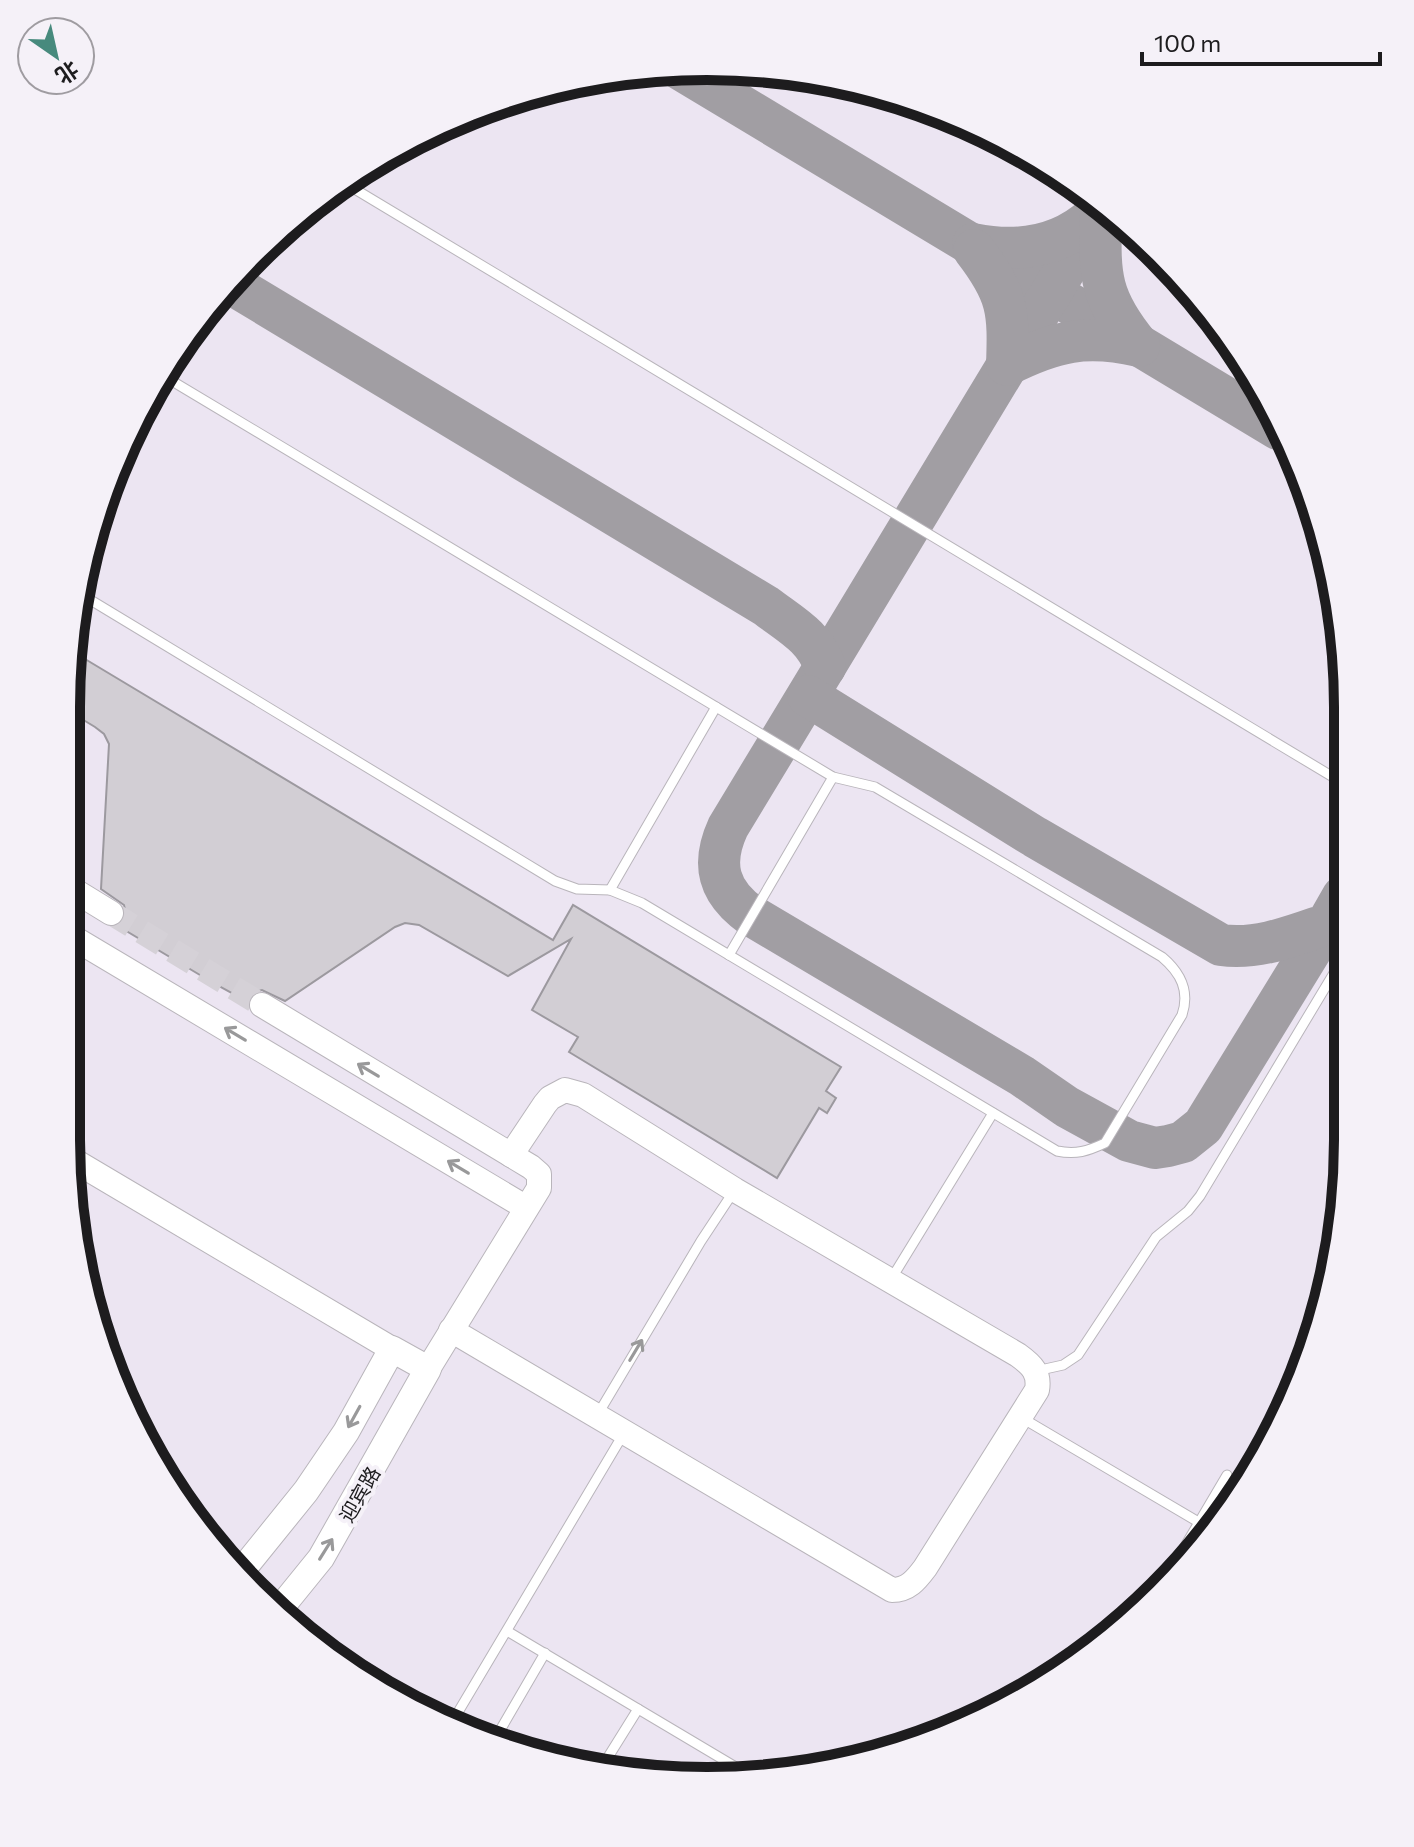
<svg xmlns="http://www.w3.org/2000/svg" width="1414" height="1847" viewBox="0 0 1414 1847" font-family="Commissioner,'Noto Sans SC',sans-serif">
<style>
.built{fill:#ece5f2}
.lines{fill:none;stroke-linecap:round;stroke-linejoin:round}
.taxiway{stroke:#a19ea3;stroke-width:42}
.building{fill:#d2ced4;stroke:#9c999f;stroke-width:2}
.tertiary-tunnel{stroke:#d5d1d7;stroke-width:24;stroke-dasharray:24 12;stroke-linecap:butt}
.service-casing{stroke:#b9b5bb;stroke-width:11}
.tertiary-casing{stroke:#b9b5bb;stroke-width:26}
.secondary-casing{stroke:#b9b5bb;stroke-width:28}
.service{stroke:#fff;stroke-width:9}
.tertiary{stroke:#fff;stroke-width:24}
.secondary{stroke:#fff;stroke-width:26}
.oneway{stroke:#99999a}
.labels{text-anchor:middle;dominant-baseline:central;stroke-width:8;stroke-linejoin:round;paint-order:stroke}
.street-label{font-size:20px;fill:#1d1c1e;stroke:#f5f1f8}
.rim{fill:none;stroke:#1d1c1e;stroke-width:10}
</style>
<rect width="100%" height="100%" fill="#f5f1f8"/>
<path class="built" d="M 707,66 L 832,78 L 952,115 L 1063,174 L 1160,253 L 1240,351 L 1314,501 L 1343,624 L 1342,1224 L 1314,1346 L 1240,1496 L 1161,1593 L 1064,1673 L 913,1747 L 748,1780 L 582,1769 L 423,1715 L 254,1594 L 152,1461 L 88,1306 L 66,1140 L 67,666 L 88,541 L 132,424 L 198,317 L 351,174 L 461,115 L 581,78 Z"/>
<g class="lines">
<g class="taxiway">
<path d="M 680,69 L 1278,429"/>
<path d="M 1103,207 L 728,827 C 711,864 718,892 752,916 L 1022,1076 L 1067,1107 L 1129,1141 L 1155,1148 L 1168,1146 L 1183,1142 L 1203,1126 L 1327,924"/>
<path d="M 973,244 C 1017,253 1060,247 1094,216"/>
<path d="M 974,250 C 1008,294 1009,311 1007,365 C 1055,341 1086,334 1139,346 C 1097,295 1100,273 1101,210"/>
<path d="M 233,285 L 766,606 C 791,625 815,637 825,667"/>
<path d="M 808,696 L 1035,837 L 1221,945 C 1258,950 1292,936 1327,924 L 1343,896"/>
</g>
</g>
<path class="building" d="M 70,650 L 553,940 L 573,905 L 841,1067 L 826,1091 L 836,1098 L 827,1113 L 819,1108 L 777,1178 L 569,1052 L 578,1037 L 532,1010 L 571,939 L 508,976 L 419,925 L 405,923 L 395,927 L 285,1001 L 262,990 L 254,992 L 248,1002 L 215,984 L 123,929 L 120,925 L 126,914 L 124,905 L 101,889 L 109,744 L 104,734 L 95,727 L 67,710 Z"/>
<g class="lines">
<path class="tertiary-tunnel" d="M 111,913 L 262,1005"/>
<g class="service-casing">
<g id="service">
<path d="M 343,182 L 1343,783"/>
<path d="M 79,593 L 555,881 L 577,889 L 610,890 L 642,903 L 1057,1151 C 1076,1155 1088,1151 1105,1143 L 1182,1015 C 1190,991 1181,973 1162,957 L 875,787 L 833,777 L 162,375"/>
<path d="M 610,890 L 716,707"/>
<path d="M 729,955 L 833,777"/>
<path d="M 890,1281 L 993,1113"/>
<path d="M 1036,1371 L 1063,1365 L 1078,1355 L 1156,1237 L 1188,1211 L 1200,1196 L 1343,958"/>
<path d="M 598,1414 L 701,1241 L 734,1191"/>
<path d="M 1022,1418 L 1212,1530"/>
<path d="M 1155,1597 L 1227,1475"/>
<path d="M 507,1631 L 734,1766"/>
<path d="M 451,1724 L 624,1433"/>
<path d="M 495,1739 L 545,1653"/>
<path d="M 600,1770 L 638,1709"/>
<path d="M 727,1778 L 734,1766 L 754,1778"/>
</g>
</g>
<g class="tertiary-casing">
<g id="tertiary">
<path d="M 67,886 L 111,913"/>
<path d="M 67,934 L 525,1207"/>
<path d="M 262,1005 L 531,1167 L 539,1174 L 539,1188 L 428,1369"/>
<path d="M 68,1157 L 392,1349"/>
<path d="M 451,1330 L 892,1590 C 908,1590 916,1580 925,1568 L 1037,1390 C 1040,1373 1032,1365 1018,1355 L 735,1190 L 583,1095 L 565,1090 L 550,1098 L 545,1104 L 511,1155"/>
</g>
</g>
<g class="secondary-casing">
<path id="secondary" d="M 239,1574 L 306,1491 L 346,1432 L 392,1349 L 428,1369 L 321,1558 L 278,1611"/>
</g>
<use href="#service" class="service"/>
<use href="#tertiary" class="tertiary"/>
<use href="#secondary" class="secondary"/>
</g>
<defs><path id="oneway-shaft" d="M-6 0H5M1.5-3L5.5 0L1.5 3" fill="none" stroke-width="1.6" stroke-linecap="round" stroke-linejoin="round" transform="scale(2)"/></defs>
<g class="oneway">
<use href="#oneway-shaft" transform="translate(235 1034) rotate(-149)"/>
<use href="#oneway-shaft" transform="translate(368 1070) rotate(-149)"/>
<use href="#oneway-shaft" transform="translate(458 1167) rotate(-149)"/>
<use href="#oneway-shaft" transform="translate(636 1350) rotate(-59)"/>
<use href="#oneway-shaft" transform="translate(354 1417) rotate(119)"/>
<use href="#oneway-shaft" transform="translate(326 1549) rotate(-58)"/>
</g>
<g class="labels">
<g class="street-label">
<text transform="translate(359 1494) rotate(-60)">迎宾路</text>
</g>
</g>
<path d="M0 0H1414V1847H0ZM707 80H707A627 627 0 0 1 1334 707V1140A627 627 0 0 1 707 1767H707A627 627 0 0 1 80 1140V707A627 627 0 0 1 707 80Z" fill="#f5f1f8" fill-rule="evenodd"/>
<path class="rim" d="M707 80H707A627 627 0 0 1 1334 707V1140A627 627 0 0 1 707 1767H707A627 627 0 0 1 80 1140V707A627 627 0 0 1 707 80Z"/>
<g transform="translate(56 56) rotate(146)"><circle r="38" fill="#f5f1f8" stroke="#9f9ca1" stroke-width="2"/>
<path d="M0-6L14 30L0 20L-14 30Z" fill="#478a7d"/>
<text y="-12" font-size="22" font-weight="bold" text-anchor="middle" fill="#1d1c1e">北</text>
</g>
<path d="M1142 52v12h238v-12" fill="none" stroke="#1d1c1e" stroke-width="4"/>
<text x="1154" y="52" font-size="24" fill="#1d1c1e" stroke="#f5f1f8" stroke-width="6" paint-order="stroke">100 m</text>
</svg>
